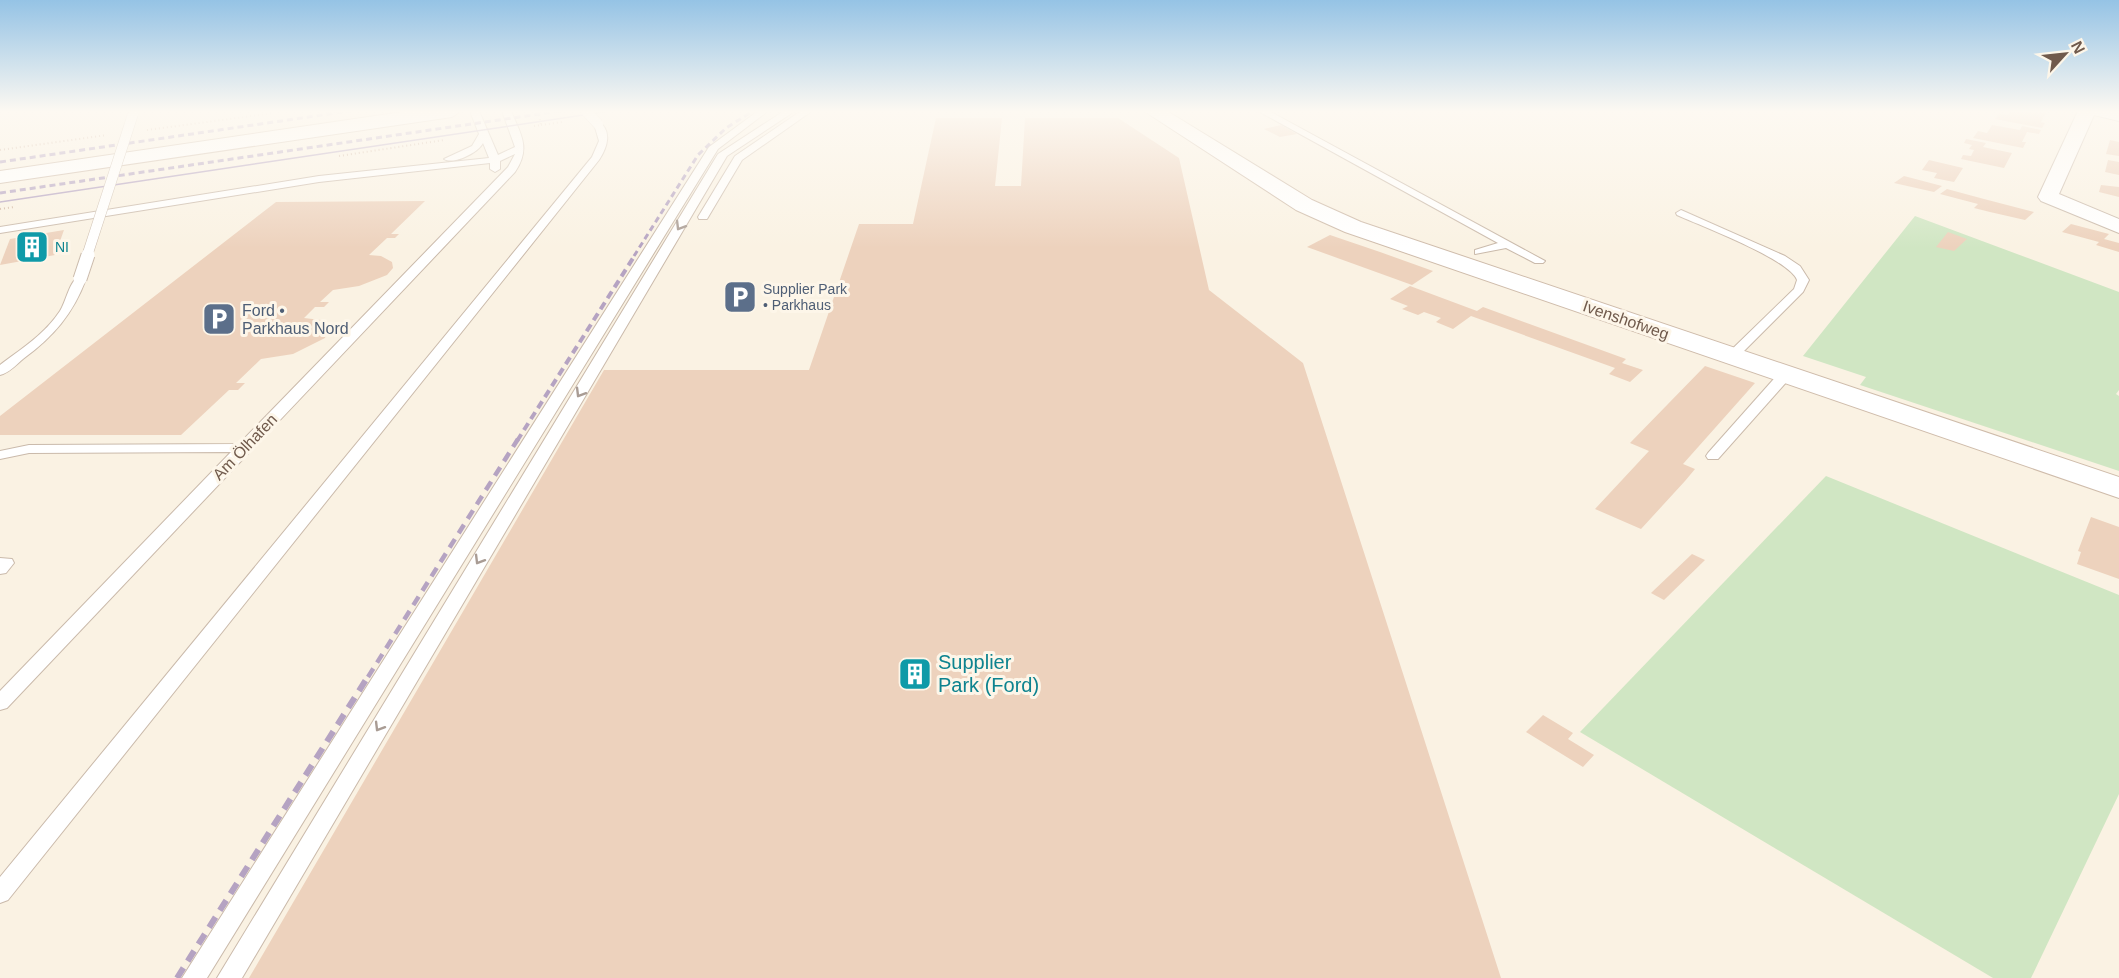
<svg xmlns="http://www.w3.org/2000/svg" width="2119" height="978" viewBox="0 0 2119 978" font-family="Arial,sans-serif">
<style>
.green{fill:#d0e6c3}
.building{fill:#edd2bd}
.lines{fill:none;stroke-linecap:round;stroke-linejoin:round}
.lane-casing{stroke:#cabaab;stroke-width:2}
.street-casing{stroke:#cabaab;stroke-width:2}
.secondary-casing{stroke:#cfbcab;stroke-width:2}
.path{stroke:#d1b5a1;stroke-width:2;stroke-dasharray:1 3;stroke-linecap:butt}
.lane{fill:#fff;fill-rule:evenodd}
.street{fill:#fff;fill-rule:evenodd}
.secondary{fill:#fff;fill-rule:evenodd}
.tram{stroke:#b5a3c2;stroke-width:1.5}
.rail-far3{stroke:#b5a3c2;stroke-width:3;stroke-dasharray:6 4;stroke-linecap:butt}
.rail-far2{stroke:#b5a3c2;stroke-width:4;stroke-dasharray:8 5;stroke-linecap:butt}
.rail-far1{stroke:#b5a3c2;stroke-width:4.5;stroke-dasharray:10 7;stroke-linecap:butt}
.rail{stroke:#b5a3c2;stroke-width:6;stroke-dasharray:12 8;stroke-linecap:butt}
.lane-bridge-far1-casing{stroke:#cabaab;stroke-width:11;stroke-linecap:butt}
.lane-bridge-casing{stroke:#cabaab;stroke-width:15;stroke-linecap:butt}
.lane-bridge-far1{stroke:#fff;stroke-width:10}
.lane-bridge{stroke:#fff;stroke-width:13}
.oneway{stroke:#a99c94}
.labels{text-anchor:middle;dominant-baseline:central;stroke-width:6;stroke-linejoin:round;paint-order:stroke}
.far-culture-label{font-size:14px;fill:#0d838f;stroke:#fdf6e9;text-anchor:start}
.far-service-label{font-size:14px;fill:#4e5e75;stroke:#fdf6e9;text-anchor:start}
.service-label{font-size:16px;fill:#4e5e75;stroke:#fdf6e9;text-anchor:start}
.street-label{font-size:16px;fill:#705a4c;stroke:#fdf6e9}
.near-culture-label{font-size:20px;fill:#0d838f;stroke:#fdf6e9;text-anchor:start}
</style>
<rect width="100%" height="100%" fill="#faf2e3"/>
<g class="green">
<path d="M 1915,216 L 2119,292 L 2119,390 L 2116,394 L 2119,396 L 2119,471 L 1860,385 L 1866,377 L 1803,356 Z"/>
<path d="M 1826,476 L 2119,595 L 2119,794 L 2031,978 L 1993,978 L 1580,732 Z"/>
</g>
<g class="building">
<path d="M 2010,111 L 2046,113 L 2041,122 L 2045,123 L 2042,128 L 1995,119 L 1999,113 L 2008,115 Z"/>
<path d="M 936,118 L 1002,118 L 995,186 L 1021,186 L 1025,118 L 1118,118 L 1179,158 L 1209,290 L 1303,363 L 1501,978 L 249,978 L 604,370 L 809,370 L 859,224 L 913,224 Z"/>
<path d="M 1281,125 L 1297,134 L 1280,137 L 1264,129 Z"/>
<path d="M 1992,125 L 2020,130 L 2022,126 L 2041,130 L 2039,134 L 2027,132 L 2022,142 L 2026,142 L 2023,148 L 1973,138 L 1978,131 L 1987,133 Z"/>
<path d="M 1966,139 L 1986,143 L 1983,147 L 2012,153 L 2004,168 L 1961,159 L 1963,155 L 1971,156 L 1974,150 L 1969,149 L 1972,145 L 1964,143 Z"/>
<path d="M 2110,140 L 2119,142 L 2119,156 L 2106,154 Z"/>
<path d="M 1929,160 L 1963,168 L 1954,182 L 1934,178 L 1937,173 L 1922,170 Z"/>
<path d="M 2108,160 L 2119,162 L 2119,175 L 2105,172 Z"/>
<path d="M 1904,176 L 1942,186 L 1934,192 L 1894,183 Z"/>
<path d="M 2101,185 L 2119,187 L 2119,197 L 2099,192 Z"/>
<path d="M 1947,189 L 1984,199 L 2034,212 L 2025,220 L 1990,212 L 1974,208 L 1978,204 L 1940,194 Z"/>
<path d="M 425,201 L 391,234 L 399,234 L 395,238 L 387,238 L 369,255 L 381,256 L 392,262 L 393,268 L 387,275 L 359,286 L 333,290 L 320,302 L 329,302 L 324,307 L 315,307 L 304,318 L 321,320 L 329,325 L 325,338 L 293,354 L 261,359 L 236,383 L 245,383 L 238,390 L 229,390 L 181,435 L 0,435 L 0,416 L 276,202 Z"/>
<path d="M 2071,224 L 2109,234 L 2104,239 L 2119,243 L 2119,252 L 2096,245 L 2099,242 L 2062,232 Z"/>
<path d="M 64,230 L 55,255 L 0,265 L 10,239 Z"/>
<path d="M 1948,232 L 1967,239 L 1954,251 L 1936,247 Z"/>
<path d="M 1330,235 L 1380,252 L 1433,271 L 1412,285 L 1307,247 Z"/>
<path d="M 1410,286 L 1477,311 L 1483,307 L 1626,359 L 1622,363 L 1643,370 L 1630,382 L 1609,374 L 1615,368 L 1471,316 L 1453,329 L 1436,322 L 1441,318 L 1424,312 L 1418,315 L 1402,309 L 1408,306 L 1390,299 Z"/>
<path d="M 1705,366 L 1755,383 L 1683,464 L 1695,469 L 1685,481 L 1641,529 L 1595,509 L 1649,451 L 1630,443 Z"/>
<path d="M 2091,517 L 2119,527 L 2119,579 L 2077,564 L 2081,552 L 2078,551 Z"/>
<path d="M 1692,554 L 1705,560 L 1664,600 L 1651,593 Z"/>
<path d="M 1543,715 L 1573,733 L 1568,739 L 1594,755 L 1583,767 L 1526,732 Z"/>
</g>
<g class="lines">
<g class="lane-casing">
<g id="lane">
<path d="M 470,111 L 479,111 L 498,155 L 515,147 L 502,111 L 511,111 C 521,135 531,148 515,172 L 7,708 L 0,710 L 0,691 L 231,452 L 29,453 L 0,459 L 0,451 L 29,445 L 239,444 L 508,167 L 515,154 L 500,161 L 500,169 L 495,172 L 490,169 L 490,163 L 319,182 L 0,233 L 0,227 L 319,176 L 489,158 L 483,143 C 478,153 453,165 444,159 L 472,146 L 479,134 Z"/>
<path d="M 758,111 L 768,111 L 718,149 L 207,978 L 182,978 L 709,147 Z"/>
<path d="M 784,111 L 795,111 L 727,156 L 242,978 L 217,978 L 718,154 Z"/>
<path d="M 801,111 L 812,111 L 742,160 L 707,219 L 699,219 L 698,217 L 735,156 Z"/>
<path d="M 1258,111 L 1269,111 L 1545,261 L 1543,263 L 1535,263 L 1506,248 L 1475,254 L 1475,250 L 1498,243 Z"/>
<path d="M 598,121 C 613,131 607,148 599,160 L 8,900 L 0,903 L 0,877 L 592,157 L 599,141 L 594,124 Z"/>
<path d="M 1681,210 L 1785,256 L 1800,266 L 1809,280 L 1803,292 L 1736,359 L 1731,360 L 1725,356 L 1794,289 L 1797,280 C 1789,259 1701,226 1677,215 L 1676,213 Z"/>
<path d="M 80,276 L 86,279 C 73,314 53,337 23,359 C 16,365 9,373 0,375 L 0,365 C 21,349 45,334 60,311 C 66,302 70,279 80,276 Z"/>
<path d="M 1785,371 L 1790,372 L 1792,375 L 1790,378 L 1718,459 L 1708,459 L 1706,456 L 1708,453 L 1780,372 Z"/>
<path d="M 0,558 L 12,559 L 14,563 L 6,573 L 0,574 Z"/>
</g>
</g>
<g class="street-casing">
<path id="street" d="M 2078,111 L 2119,111 L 2119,121 L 2094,115 L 2059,194 L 2119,219 L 2119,233 L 2041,201 L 2038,197 Z"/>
</g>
<g class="secondary-casing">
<g id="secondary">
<path d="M 409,111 L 461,111 L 452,117 L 0,183 L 0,171 Z"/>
<path d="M 1144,111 L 1167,111 L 1312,200 L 1361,222 L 2119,477 L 2119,498 L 1345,232 L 1296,210 Z"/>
</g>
</g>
<g class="path">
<path d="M 541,125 L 562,122"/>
<path d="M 534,126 L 541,125 L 538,111"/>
<path d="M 147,130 L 274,113"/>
<path d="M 0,150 L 107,135"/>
<path d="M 339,156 L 444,140"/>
<path d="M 0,209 L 14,207"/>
</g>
<use href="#lane" class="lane"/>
<use href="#street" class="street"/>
<use href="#secondary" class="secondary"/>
<path class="tram" d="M 0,202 L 610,111"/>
<g class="rail-far3">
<path d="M 0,162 L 349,111"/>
<path d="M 0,193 L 560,111"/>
<path d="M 634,256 L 698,155 L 726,128 L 753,111"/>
</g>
<path class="rail-far2" d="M 517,441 L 635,255"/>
<path class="rail-far1" d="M 368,677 L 518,439"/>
<path class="rail" d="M 177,978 L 369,675"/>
<g class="lane-bridge-far1-casing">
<g id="lane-bridge-far1">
<path d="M 586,111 L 598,124"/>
<path d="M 87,256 L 133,114"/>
</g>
</g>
<g class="lane-bridge-casing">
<path id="lane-bridge" d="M 80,279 L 88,255"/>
</g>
<use href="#lane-bridge-far1" class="lane-bridge-far1"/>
<use href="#lane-bridge" class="lane-bridge"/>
</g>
<defs><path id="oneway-chevron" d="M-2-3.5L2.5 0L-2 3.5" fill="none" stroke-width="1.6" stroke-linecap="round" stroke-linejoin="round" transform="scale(1.5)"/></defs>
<g class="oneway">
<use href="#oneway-chevron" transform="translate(680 226) rotate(121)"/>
<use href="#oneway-chevron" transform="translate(580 393) rotate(121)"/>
<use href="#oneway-chevron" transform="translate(479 560) rotate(121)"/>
<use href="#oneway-chevron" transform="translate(379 727) rotate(121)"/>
</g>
<linearGradient id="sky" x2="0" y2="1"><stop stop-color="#95c3e5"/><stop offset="0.45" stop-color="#fdf9f2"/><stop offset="1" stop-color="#fdf9f2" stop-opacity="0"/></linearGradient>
<rect width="2119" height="248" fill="url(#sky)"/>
<defs>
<g id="building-square" transform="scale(1.725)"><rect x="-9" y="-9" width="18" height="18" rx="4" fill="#0f9aa8" stroke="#fdf6e9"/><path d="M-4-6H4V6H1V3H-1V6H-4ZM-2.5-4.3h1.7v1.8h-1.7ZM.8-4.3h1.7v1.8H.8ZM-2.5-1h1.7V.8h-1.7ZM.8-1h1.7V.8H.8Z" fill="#fff"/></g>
<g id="parking-square" transform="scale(1.725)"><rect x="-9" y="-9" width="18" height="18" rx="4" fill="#5c6f8a" stroke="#fdf6e9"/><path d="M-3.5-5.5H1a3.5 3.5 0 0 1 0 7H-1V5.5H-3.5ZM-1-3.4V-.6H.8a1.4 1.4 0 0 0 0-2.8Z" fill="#fff"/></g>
</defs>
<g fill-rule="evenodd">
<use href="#building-square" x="32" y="247"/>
<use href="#parking-square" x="740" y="297"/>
<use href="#parking-square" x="219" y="319"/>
<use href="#building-square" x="915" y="674"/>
</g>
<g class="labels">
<g class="far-culture-label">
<text x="55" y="247">NI</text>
</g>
<g class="far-service-label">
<text x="763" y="289">Supplier Park<tspan x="763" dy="16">• Parkhaus</tspan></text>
</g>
<g class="service-label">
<text x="242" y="310">Ford •<tspan x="242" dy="18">Parkhaus Nord</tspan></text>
</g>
<g class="street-label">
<text transform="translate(1626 320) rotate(19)">Ivenshofweg</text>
<text transform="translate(245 447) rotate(-46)">Am Ölhafen</text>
</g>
<g class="near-culture-label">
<text x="938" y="662">Supplier<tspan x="938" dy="23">Park (Ford)</tspan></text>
</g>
</g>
<g transform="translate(2065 54) rotate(63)" stroke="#fdf6e9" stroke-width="4.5" paint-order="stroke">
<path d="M0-4.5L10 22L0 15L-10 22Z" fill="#705a4c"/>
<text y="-9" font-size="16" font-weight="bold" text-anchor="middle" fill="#705a4c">N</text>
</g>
</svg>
